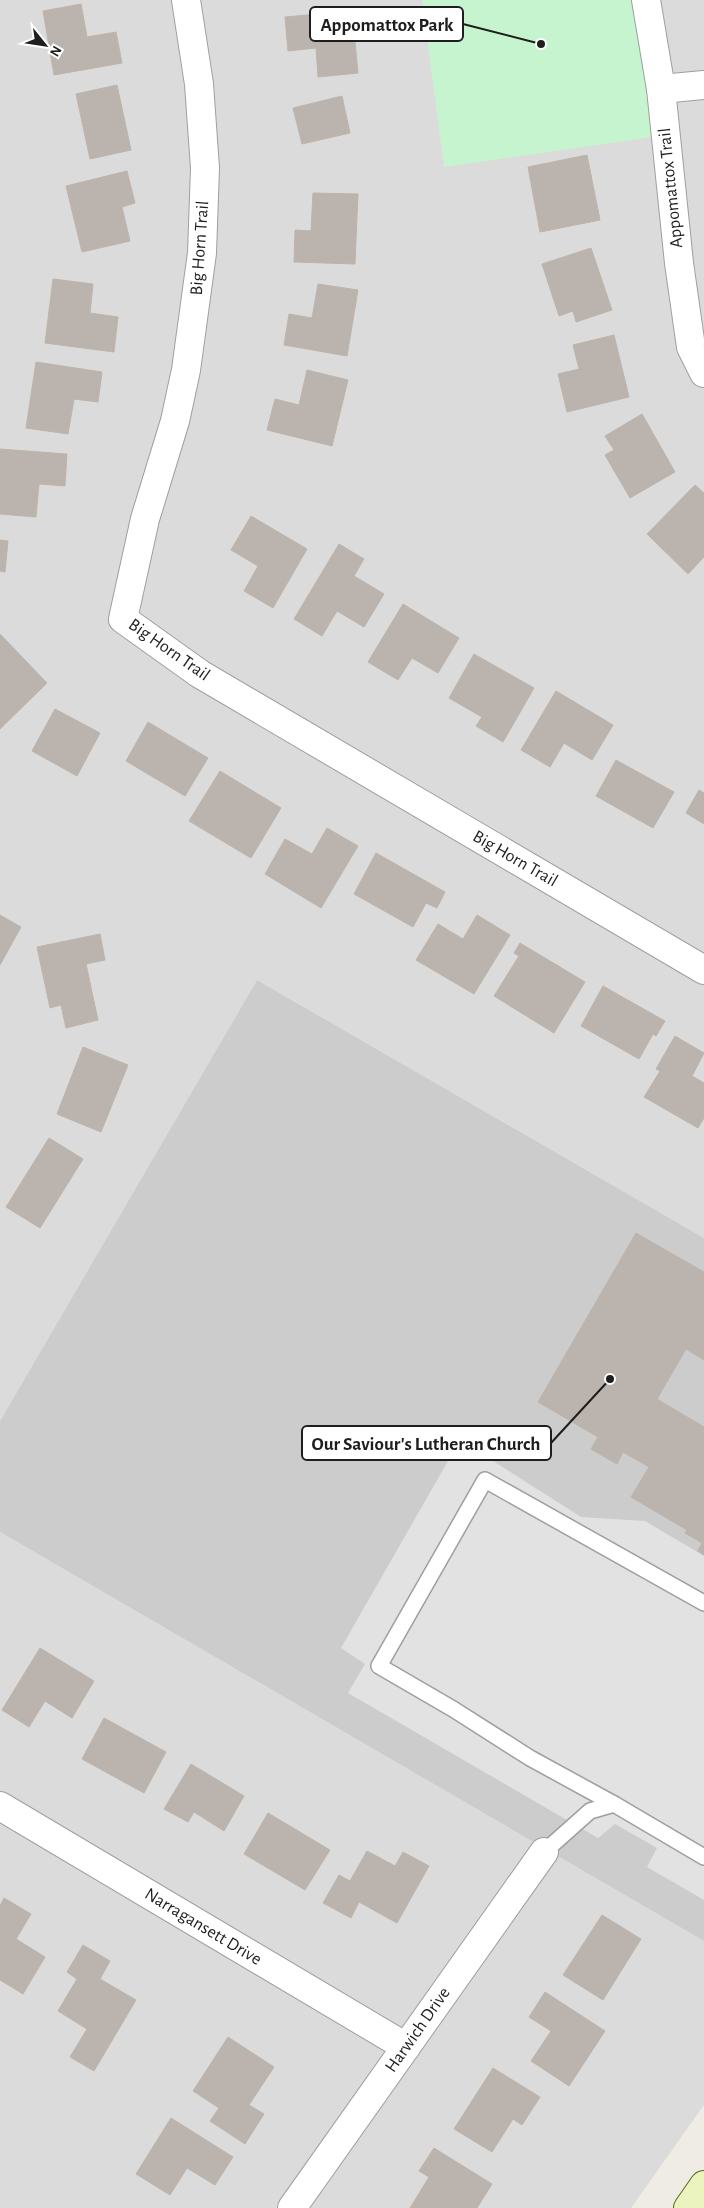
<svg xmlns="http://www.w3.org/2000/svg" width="704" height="2208" viewBox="0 0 704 2208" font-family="'Alegreya Sans',sans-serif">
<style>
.residential{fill:#dcdbdb}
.religious{fill:#ccc}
.park{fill:#c6f4ce}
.parking{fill:#e2e2e2}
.building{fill:#bbb4ae;stroke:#beb4a9}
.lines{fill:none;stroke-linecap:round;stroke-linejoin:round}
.service-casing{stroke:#9f9f9f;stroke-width:18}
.minor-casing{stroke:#9f9f9f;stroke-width:30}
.secondary-casing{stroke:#586a10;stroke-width:30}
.service{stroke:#fff;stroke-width:15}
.minor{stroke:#fff;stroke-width:28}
.secondary{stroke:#ebf3be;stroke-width:28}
.labels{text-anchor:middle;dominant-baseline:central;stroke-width:4.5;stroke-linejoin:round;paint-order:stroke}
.street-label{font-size:18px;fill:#1e1e1e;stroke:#fff}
.leader{fill:none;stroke:#1e1e1e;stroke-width:2}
.callout-dot{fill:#1e1e1e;stroke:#fff;stroke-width:2}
.callout{fill:#fff;stroke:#1e1e1e;stroke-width:2}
.callout-label{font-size:19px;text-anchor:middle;font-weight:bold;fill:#1e1e1e}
</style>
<rect width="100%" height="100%" fill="#eeece5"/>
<g class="residential">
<path d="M 0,0 L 704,0 L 704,1238 L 257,980 L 0,1421 Z"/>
<path d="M 0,1532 L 704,1941 L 704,2105 L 631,2208 L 0,2208 Z"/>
</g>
<path class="religious" d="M 257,980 L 704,1238 L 704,1941 L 0,1532 L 0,1421 Z"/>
<path class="park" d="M 422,0 L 645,0 L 666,135 L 444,167 Z"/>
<path class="parking" d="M 460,1440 L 581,1517 L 645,1521 L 704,1556 L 704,1900 L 647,1867 L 657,1848 L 615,1824 L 598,1838 L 348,1693 L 365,1664 L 341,1648 Z"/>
<g class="building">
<path d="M 81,4 L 87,37 L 116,32 L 122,63 L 54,75 L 43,11 Z"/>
<path d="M 352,11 L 358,73 L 318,77 L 316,48 L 288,51 L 285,17 Z"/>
<path d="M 117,85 L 131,150 L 90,159 L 76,94 Z"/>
<path d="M 342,96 L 350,133 L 302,144 L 293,108 Z"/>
<path d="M 587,155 L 600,220 L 540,232 L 528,167 Z"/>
<path d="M 127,171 L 135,203 L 122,207 L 130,241 L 82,252 L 66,186 Z"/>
<path d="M 313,193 L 358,194 L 355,264 L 294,262 L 295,230 L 311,231 Z"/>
<path d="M 591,248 L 612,310 L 576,322 L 573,311 L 559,316 L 542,264 Z"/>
<path d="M 53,279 L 93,284 L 90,313 L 118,317 L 114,352 L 45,343 Z"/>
<path d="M 318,284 L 358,290 L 347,356 L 284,345 L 289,314 L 312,318 Z"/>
<path d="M 614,335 L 629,397 L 567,412 L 558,374 L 579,369 L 573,345 Z"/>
<path d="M 36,362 L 102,372 L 98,402 L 74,399 L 68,434 L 26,428 Z"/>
<path d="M 307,370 L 348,380 L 332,446 L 267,430 L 275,399 L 299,405 Z"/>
<path d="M 642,414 L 675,472 L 630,498 L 605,455 L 614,450 L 605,436 Z"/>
<path d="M 0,449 L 67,454 L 65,486 L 39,484 L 36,517 L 0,514 Z"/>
<path d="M 695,485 L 704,493 L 704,557 L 688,574 L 647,534 Z"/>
<path d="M 251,516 L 307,549 L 273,608 L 244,591 L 258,566 L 231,550 Z"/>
<path d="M 0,540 L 8,541 L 5,572 L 0,571 Z"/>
<path d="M 339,544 L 364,559 L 354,576 L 384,594 L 364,627 L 337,611 L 322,636 L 294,619 Z"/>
<path d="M 403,604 L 459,638 L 438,673 L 412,658 L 398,680 L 368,662 Z"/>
<path d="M 0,634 L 47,683 L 0,729 Z"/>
<path d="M 474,654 L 534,688 L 503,742 L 476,726 L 482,717 L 449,698 Z"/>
<path d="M 556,691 L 613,725 L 592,760 L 564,743 L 550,767 L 521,750 Z"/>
<path d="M 55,709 L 100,733 L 77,776 L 32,751 Z"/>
<path d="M 148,722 L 208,758 L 185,796 L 126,761 Z"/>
<path d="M 616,760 L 674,792 L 653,828 L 596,796 Z"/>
<path d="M 220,771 L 281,808 L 251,858 L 189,821 Z"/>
<path d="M 699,790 L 704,793 L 704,824 L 686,813 Z"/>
<path d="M 327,828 L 358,846 L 321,908 L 265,874 L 285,839 L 312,854 Z"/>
<path d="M 376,853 L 445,892 L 437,908 L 426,903 L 413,927 L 354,894 Z"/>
<path d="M 0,915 L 21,927 L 0,965 Z"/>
<path d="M 477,915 L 510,935 L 474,994 L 416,960 L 438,924 L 463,939 Z"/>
<path d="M 100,934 L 105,960 L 86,964 L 98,1020 L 66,1028 L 61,1005 L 50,1008 L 37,947 Z"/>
<path d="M 520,943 L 585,982 L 554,1033 L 494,996 L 519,956 L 514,953 Z"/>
<path d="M 603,986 L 665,1021 L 656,1036 L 653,1034 L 639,1059 L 581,1026 Z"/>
<path d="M 675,1036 L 704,1053 L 692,1076 L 704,1083 L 704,1118 L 698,1128 L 644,1097 L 660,1071 L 656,1069 Z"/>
<path d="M 83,1047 L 128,1065 L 101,1132 L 57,1114 Z"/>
<path d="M 49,1138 L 83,1159 L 40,1228 L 6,1207 Z"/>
<path d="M 636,1233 L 704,1272 L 704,1360 L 686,1349 L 657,1399 L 704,1427 L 704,1555 L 698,1551 L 702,1543 L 685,1533 L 687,1530 L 631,1497 L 649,1467 L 623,1452 L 617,1464 L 591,1449 L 598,1437 L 538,1402 Z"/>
<path d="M 40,1648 L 94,1681 L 72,1718 L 45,1701 L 29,1727 L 2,1710 Z"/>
<path d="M 104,1718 L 166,1752 L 144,1793 L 82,1759 Z"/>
<path d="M 191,1764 L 244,1796 L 224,1831 L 194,1812 L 188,1822 L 164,1809 Z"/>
<path d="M 268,1813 L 330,1850 L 305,1890 L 244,1854 Z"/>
<path d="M 367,1851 L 395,1866 L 403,1852 L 429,1866 L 397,1923 L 359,1902 L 351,1918 L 323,1903 L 339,1875 L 350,1881 Z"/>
<path d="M 4,1898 L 31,1914 L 16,1939 L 45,1957 L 23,1994 L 0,1980 L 0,1906 Z"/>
<path d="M 602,1915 L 641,1939 L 603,2000 L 563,1975 Z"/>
<path d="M 83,1945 L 110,1961 L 100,1979 L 136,2000 L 94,2071 L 70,2057 L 87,2029 L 58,2011 L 77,1979 L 67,1972 Z"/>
<path d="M 545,1992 L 605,2031 L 569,2086 L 531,2061 L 551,2031 L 529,2017 Z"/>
<path d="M 228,2037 L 274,2067 L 249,2105 L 264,2114 L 245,2144 L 210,2121 L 219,2108 L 193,2091 Z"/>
<path d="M 493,2068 L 540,2097 L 522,2125 L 513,2119 L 492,2152 L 454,2129 Z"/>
<path d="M 171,2118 L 233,2157 L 215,2185 L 187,2168 L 170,2195 L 136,2174 Z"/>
<path d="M 434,2148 L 492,2184 L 477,2208 L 410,2208 L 429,2177 L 419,2171 Z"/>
</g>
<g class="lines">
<g class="service-casing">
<g id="service">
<path d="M 704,1603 L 485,1480 L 379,1666 L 453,1709 L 530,1758 L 614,1804 L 704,1857"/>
<path d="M 544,1852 L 590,1811 L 614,1804"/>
</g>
</g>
<g class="minor-casing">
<g id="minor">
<path d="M 186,0 L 199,84 L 205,168 L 202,253 L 186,370 L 175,421 L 145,519 L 123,619 L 200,674 L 704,970"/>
<path d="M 646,0 L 661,89 L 679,263 L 691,347 L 704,373"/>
<path d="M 661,89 L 704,85"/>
<path d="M 0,1806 L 406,2047"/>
<path d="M 292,2208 L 544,1852"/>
</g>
</g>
<g class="secondary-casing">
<path id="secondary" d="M 688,2208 L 704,2185"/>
</g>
<use href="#service" class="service"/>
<use href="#minor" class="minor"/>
<use href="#secondary" class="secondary"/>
</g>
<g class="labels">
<g class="street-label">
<text transform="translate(671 188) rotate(-96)">Appomattox Trail</text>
<text transform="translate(200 248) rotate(-86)">Big Horn Trail</text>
<text transform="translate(169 650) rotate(35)">Big Horn Trail</text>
<text transform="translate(515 859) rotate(30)">Big Horn Trail</text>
<text transform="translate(203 1927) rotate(31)">Narragansett Drive</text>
<text transform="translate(418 2030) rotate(-55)">Harwich Drive</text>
</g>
</g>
<path class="leader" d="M541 44L463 24M610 1379L551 1443"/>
<g class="callout-dot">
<circle cx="541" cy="44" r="5"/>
<circle cx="610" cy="1379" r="5"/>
</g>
<g class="callout">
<rect x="310" y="7" width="153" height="34" rx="5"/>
<rect x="302" y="1426" width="249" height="34" rx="5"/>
</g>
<g class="callout-label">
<text x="387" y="31">Appomattox Park</text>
<text x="426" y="1450">Our Saviour's Lutheran Church</text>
</g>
<g transform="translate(45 45) rotate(120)" stroke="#ffffff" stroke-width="4" paint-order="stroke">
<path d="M0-4L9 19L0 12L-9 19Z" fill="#1e1e1e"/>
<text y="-8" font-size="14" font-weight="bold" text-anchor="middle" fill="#1e1e1e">N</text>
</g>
</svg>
